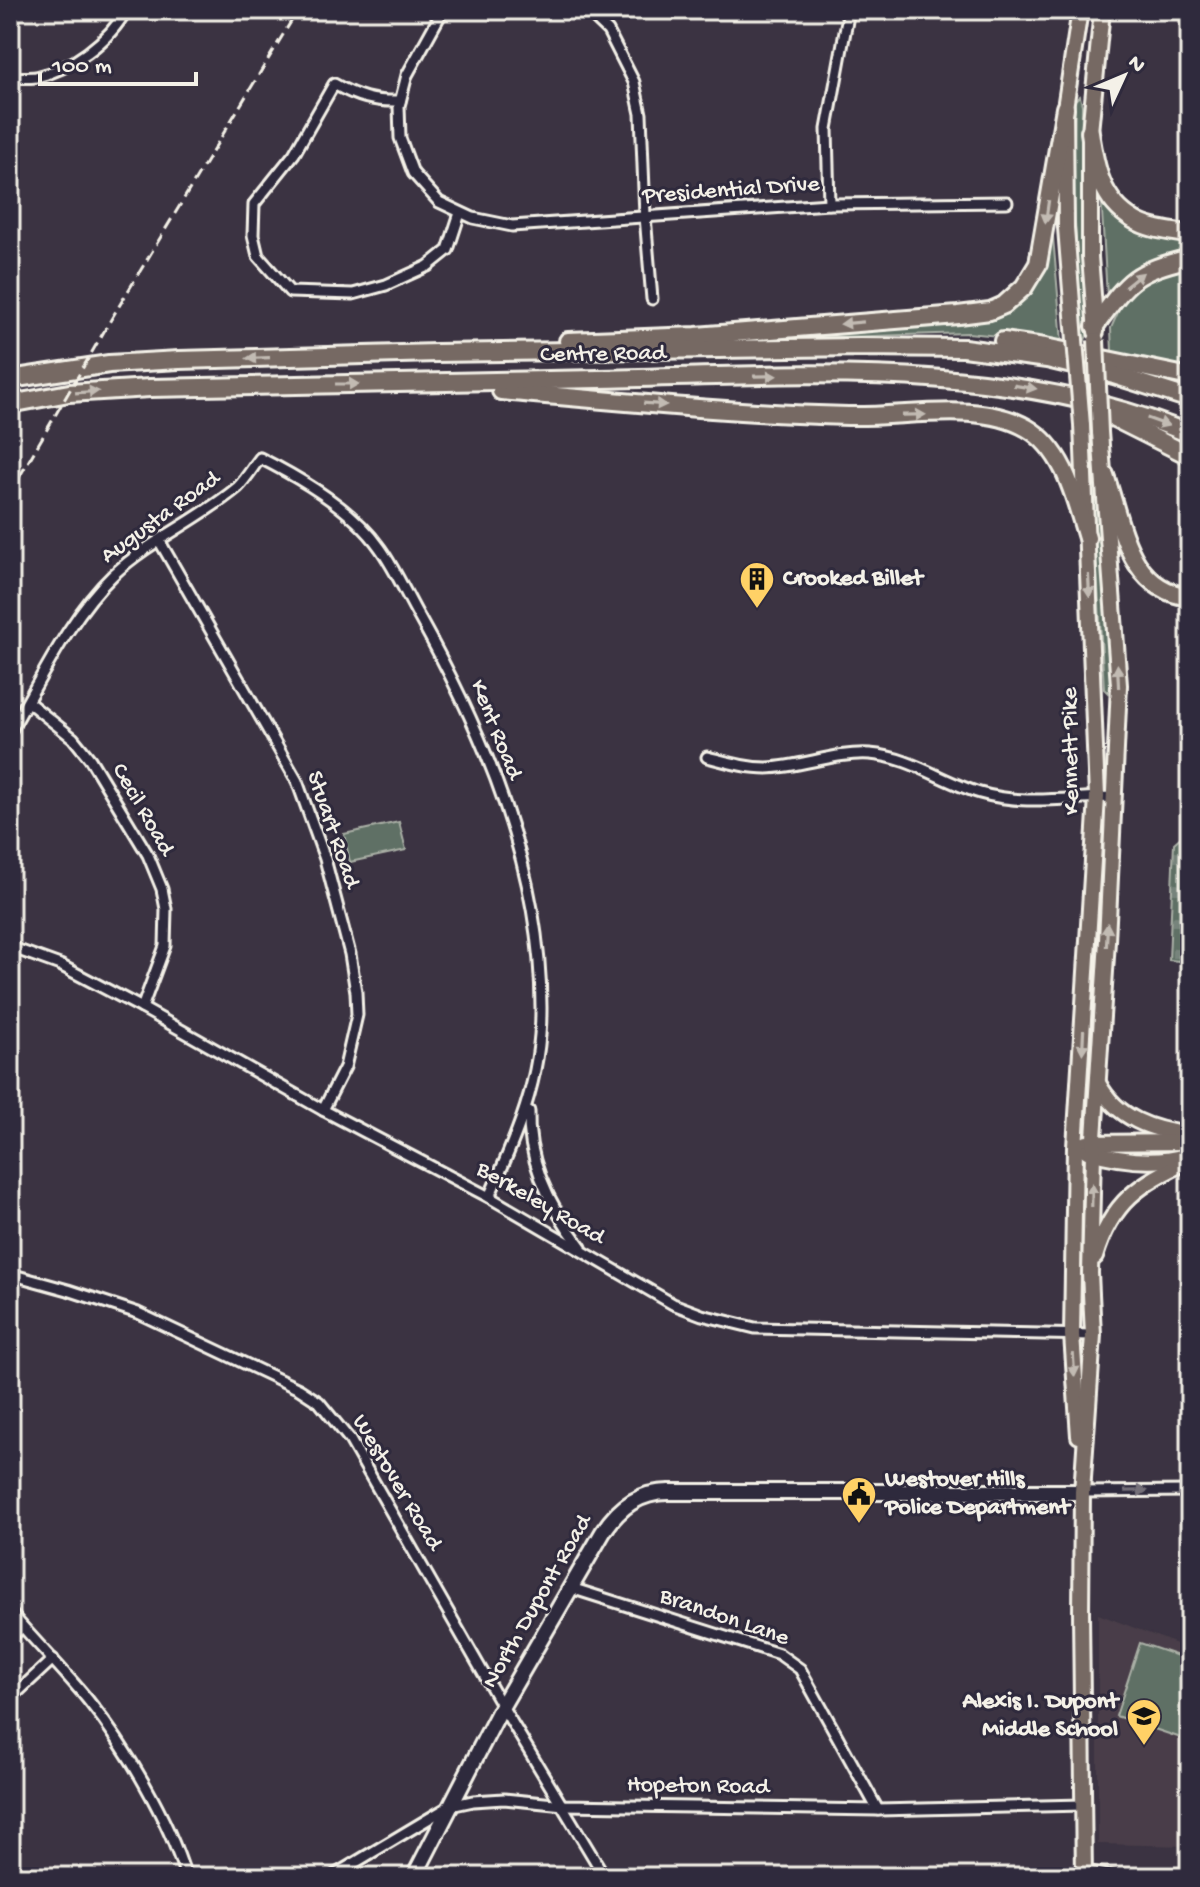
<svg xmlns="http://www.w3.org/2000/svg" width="1200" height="1887" viewBox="0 0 1200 1887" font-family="'Gochi Hand',sans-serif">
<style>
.built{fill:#493e48}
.green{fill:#5f6f65;stroke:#aab0a6;stroke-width:2}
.cemetery{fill:url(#cemetery-stones);stroke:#aab0a6;stroke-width:2}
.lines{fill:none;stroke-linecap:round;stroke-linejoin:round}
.minor-casing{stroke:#f4f1e8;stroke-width:15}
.secondary-casing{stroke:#f4f1e8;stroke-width:20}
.primary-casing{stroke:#f4f1e8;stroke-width:20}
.trunk-casing{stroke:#f4f1e8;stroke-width:22}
.minor{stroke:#2f2a3d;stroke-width:9}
.secondary{stroke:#2f2a3d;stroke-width:14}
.primary{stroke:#766964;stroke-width:14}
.trunk{stroke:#766964;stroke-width:16}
.rail{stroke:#f4f1e8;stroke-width:3;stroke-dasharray:12 6;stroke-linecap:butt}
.primary-bridge-casing{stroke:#f4f1e8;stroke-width:20;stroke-linecap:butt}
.primary-bridge{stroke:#766964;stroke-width:14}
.oneway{fill:#c2bbb3}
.oneway2{fill:#747079}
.labels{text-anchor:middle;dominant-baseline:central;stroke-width:6;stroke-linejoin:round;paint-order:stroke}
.street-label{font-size:24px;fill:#f4f1e8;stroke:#2f2a3d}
.poi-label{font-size:24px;font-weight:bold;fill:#f4f1e8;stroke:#2f2a3d;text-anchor:start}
</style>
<defs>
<pattern id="cemetery-stones" width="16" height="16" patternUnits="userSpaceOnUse" patternTransform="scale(2)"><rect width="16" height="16" fill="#5f6f65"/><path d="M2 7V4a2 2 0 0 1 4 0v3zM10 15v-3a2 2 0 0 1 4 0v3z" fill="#77847b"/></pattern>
</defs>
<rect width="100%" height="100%" fill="#3b3342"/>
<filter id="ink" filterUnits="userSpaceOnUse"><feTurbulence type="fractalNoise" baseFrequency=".0125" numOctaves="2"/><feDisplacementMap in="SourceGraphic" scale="16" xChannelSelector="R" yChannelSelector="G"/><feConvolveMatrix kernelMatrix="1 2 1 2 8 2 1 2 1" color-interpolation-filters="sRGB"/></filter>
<g filter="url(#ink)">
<path class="built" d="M 1098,1614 L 1190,1649 L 1190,1846 L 1098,1844 Z"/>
<g class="green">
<path d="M 1080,96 L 1082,105 L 1081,183 L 1089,331 L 1085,340 L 1081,335 L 1073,185 L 1075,100 Z"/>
<path d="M 1101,194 L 1169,237 L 1190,243 L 1190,254 C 1146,264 1139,264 1107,297 Z"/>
<path d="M 1052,225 L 1062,342 L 968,333 L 744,340 L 1007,309 Z"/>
<path d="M 1190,265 L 1190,371 L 1112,352 L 1111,328 L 1127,292 L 1144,278 Z"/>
<path d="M 1094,427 L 1112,685 L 1108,693 L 1104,689 L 1089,432 Z"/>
<path d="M 399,822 L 406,850 L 350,862 L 344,834 Z"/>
<path d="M 1140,1643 L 1190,1660 L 1190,1741 L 1116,1716 Z"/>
</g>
<path class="cemetery" d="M 1190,829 L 1190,962 L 1169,960 L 1174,843 Z"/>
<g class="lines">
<g class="minor-casing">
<g id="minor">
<path d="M 443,10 L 407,75 L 399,106 L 400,138 L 413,173 L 439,202 L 473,218 L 512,226 L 829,204 L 1007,202"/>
<path d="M 586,10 L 608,31 L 634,82 L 641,114 L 645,216 L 652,299"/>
<path d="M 10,78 C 18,77 28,78 36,77 C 70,70 110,41 126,10"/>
<path d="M 400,101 C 374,102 357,97 334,84 L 294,154 L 254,204 L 253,235 L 258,256 L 290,292 L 353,294 L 386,285 L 428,266 L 448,250 L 460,213"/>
<path d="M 829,204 L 827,129 L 849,10"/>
<path d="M 159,540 L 297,781 L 325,859 L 350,954 L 356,992 L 357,1015 L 345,1067 L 323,1110"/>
<path d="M 28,702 L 73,738 L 90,759 L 148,855 L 162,889 L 166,909 L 165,946 L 142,1008"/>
<path d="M 10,732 C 40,681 70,616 113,575 C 150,540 199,520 238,487 C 246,479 253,467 260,458 C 302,479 353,509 380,548 C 395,569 406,594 419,617 C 486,737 542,871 541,1011 C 541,1080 517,1135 489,1197"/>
<path d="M 707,757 C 727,762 746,768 767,768 C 802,767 835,752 870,754 C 911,757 942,782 980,793 C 1023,806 1070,797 1115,797"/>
<path d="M 10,947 L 60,965 L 142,1008 L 323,1110 L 489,1197 L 673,1304 L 702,1315 L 755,1328 L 1093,1335"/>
<path d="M 529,1111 C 527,1162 550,1207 581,1247"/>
<path d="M 10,1274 L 68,1290 L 138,1313 L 299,1389 L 319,1402 L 350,1440 L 502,1706 L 605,1877"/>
<path d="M 1082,1492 L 1190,1491"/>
<path d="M 571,1588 L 779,1654 L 800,1669 L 878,1810"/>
<path d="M 10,1612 C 35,1642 63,1669 88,1700 C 126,1747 168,1818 186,1877"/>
<path d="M 10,1638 L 22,1627"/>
<path d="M 10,1699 L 53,1659"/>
<path d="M 1084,1871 L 1118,1877"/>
<path d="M 331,1877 L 450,1806 L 473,1801 L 504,1799 L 564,1805 L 878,1810 L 1084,1805"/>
</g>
</g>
<g class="secondary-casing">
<path id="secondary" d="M 414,1877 L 502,1706 L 603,1532 C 619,1507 639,1492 669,1492 L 1082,1492"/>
</g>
<g class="primary-casing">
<g id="primary">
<path d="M 1096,332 L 1090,257 L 1090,132 L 1102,10"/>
<path d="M 1075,340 L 1066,228 L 1065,108 L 1080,10"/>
<path d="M 1098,1083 C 1117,1119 1152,1130 1190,1135"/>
<path d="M 1087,1143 L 1190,1142"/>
<path d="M 1087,1151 C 1118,1160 1154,1165 1185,1156"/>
<path d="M 1095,1257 C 1112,1200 1140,1184 1190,1160"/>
<path d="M 1079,1436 L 1072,1335 L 1075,1147 L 1097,797 L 1082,425"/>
<path d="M 1084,1877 L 1081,1613 L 1082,1492 L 1093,1335 L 1090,1273 L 1093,1153 L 1107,941 L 1119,685 L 1100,432"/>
</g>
</g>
<g class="trunk-casing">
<g id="trunk">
<path d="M 1090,132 C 1095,166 1101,201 1134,220 C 1150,230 1172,231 1190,235"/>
<path d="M 1095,326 C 1129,279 1133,272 1190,258"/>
<path d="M 568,341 L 696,336 L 958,315 L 990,311 L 1004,305 L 1024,287 L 1038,264 L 1065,108"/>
<path d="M 1003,341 L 1045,347 L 1190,377"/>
<path d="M 10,379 L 109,364 L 179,360 L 437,353 L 860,347 L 964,348 L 1047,359 L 1114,375 L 1190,399"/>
<path d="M 501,391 C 616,401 732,413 848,416 C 903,418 979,400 1027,428 C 1065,450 1075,499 1087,538"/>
<path d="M 10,404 L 69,393 L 150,388 C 299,384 449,383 598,379 C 796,375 1003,357 1190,434"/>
<path d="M 1106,414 L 1190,456"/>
<path d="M 1105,475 C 1122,525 1128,590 1190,597"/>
</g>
</g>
<use href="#minor" class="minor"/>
<use href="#secondary" class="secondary"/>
<use href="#primary" class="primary"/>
<use href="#trunk" class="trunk"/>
<path class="rail" d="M 10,493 L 113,316 L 298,10"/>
<g class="primary-bridge-casing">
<g id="primary-bridge">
<path d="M 1075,340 L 1082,425"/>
<path d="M 1096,340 L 1100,432"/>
</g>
</g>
<use href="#primary-bridge" class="primary-bridge"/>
</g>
<defs><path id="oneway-solid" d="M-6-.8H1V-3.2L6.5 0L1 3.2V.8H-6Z" transform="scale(2)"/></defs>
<g class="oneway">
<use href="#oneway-solid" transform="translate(1047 212) rotate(98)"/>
<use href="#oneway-solid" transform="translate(1134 280) rotate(-39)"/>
<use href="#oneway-solid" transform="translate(852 323) rotate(175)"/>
<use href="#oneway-solid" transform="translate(258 358) rotate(178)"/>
<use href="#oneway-solid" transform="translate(765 376) rotate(-1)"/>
<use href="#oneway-solid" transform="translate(347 384)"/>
<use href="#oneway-solid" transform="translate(1025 387) rotate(9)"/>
<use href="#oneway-solid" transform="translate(87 392) rotate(-4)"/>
<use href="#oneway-solid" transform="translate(655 404) rotate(4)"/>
<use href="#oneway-solid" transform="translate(914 415) rotate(-1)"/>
<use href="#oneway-solid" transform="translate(1158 422) rotate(19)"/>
<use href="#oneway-solid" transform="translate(1089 586) rotate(87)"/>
<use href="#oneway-solid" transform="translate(1118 676) rotate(-93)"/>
<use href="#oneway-solid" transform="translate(1107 935) rotate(-87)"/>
<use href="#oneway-solid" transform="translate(1083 1042) rotate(93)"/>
<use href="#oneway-solid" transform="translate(1092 1195) rotate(-89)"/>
<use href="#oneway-solid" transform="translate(1074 1365) rotate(86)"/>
</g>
<use class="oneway2" href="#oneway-solid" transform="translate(1136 1491) rotate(-1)"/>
</g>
<defs>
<g id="building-pin" transform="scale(1.8)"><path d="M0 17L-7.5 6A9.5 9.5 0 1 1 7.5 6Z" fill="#ffd166" stroke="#2f2a3d"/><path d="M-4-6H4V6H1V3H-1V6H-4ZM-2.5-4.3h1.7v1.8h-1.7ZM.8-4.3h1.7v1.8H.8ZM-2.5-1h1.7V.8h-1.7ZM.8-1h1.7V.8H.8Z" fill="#111"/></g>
<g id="civic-pin" transform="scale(1.8)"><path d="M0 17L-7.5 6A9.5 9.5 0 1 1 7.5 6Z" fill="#ffd166" stroke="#2f2a3d"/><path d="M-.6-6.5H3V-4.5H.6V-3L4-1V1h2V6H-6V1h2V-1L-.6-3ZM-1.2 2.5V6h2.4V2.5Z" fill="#111"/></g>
<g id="school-pin" transform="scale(1.8)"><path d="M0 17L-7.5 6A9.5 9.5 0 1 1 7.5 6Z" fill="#ffd166" stroke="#2f2a3d"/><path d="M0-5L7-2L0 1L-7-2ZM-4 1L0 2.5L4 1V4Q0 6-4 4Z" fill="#111"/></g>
</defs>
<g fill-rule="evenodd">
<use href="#building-pin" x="757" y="579"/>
<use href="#civic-pin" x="859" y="1494"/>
<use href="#school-pin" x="1144" y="1716"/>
</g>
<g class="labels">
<g class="street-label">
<text transform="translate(731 191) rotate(-4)">Presidential Drive</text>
<text transform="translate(603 355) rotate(-1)">Centre Road</text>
<text transform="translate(161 518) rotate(-36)">Augusta Road</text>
<text transform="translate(495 730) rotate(68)">Kent Road</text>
<text transform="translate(1072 751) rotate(-91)">Kennett Pike</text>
<text transform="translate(142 810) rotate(60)">Cecil Road</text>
<text transform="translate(332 830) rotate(71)">Stuart Road</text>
<text transform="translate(540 1204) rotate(30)">Berkeley Road</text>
<text transform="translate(396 1483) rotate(59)">Westover Road</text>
<text transform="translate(538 1602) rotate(-60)">North Dupont Road</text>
<text transform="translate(724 1618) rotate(19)">Brandon Lane</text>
<text transform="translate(698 1787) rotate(1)">Hopeton Road</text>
</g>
<g class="poi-label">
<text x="783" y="579">Crooked Billet</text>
<text x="885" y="1480">Westover Hills<tspan x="885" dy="28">Police Department</tspan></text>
<text x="1118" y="1702" text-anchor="end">Alexis I. Dupont<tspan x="1118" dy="28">Middle School</tspan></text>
</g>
</g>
<rect width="1200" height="1887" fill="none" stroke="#2f2a3d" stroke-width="40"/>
<rect x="20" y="20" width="1160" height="1847" fill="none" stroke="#f4f1e8" stroke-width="3" filter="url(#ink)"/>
<g transform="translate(1124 76) rotate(46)" stroke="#2f2a3d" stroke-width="6" paint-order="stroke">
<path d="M0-6L14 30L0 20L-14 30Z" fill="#f4f1e8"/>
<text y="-12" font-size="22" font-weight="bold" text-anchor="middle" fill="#f4f1e8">N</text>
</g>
<path d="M40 72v12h156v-12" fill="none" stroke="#f4f1e8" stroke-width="4"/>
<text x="52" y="72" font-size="24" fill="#f4f1e8" stroke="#2f2a3d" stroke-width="6" paint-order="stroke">100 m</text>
</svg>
